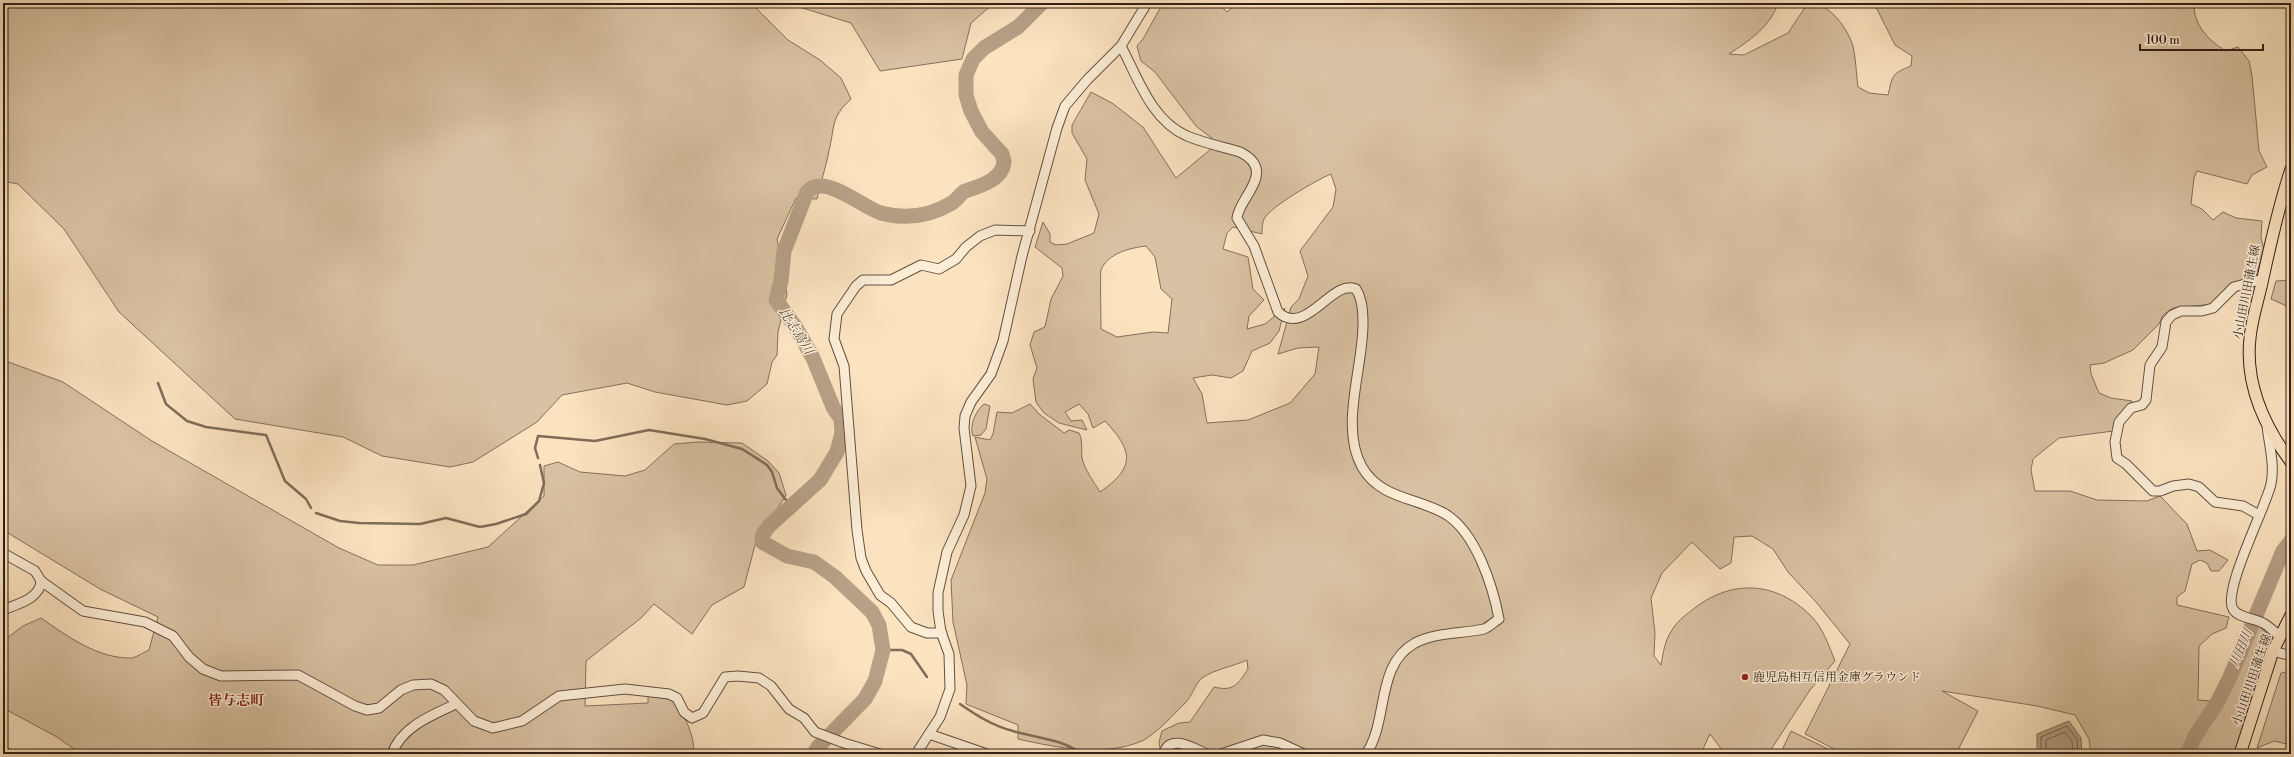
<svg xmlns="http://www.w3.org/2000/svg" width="2294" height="757" viewBox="0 0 2294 757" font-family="'Libre Bodoni','Noto Serif JP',serif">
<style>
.green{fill:#d9c2a3;stroke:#85705c;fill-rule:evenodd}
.water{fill:#b6a086;stroke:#816c59}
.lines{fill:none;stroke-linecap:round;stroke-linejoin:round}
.shore{stroke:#745f4e;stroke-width:1}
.stream{stroke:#816c59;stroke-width:2.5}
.river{stroke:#b6a086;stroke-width:15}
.minor-casing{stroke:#644f40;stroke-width:11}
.major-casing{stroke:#311e15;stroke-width:13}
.minor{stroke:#fcedd6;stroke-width:9}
.major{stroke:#fbe3c0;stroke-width:11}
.poi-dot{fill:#8f2418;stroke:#fcedd6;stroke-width:1.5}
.labels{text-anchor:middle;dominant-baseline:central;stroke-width:3;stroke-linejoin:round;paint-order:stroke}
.street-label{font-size:12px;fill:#311e15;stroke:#fcedd6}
.poi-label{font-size:12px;fill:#311e15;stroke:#fcedd6;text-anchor:start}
.water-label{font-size:13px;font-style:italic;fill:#604c3d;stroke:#fcedd6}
.quarter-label{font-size:14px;font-weight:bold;fill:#7a1f14;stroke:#fcedd6}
</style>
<rect width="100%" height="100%" fill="#fbe3c0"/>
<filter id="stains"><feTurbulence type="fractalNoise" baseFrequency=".005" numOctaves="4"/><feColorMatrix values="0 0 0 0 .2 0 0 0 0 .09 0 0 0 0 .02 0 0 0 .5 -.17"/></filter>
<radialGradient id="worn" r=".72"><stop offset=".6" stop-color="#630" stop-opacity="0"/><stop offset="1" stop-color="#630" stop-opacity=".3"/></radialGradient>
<g class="green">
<path d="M 3,3 L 751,3 L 788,40 L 820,60 L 841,78 L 851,99 C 830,118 835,127 829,151 C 826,168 820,183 817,199 L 796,198 L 777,239 L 787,294 L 778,332 L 777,355 L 772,362 L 767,384 L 747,401 L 727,405 L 655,392 L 627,383 L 562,395 L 537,422 L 473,462 L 450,467 L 382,456 L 343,437 L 235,419 L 119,312 L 64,229 L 18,184 L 3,181 Z"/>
<path d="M 792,3 L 994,3 L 971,23 L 962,59 L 880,71 L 851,23 L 796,6 Z"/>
<path d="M 1163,3 L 1218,3 L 1227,12 L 1238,3 L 1778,3 C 1771,26 1749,41 1729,54 L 1744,55 L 1788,33 L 1808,3 C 1829,3 1845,25 1852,43 C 1856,56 1856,73 1858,87 L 1869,93 L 1888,95 C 1893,75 1891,74 1911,66 L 1912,56 L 1895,45 L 1877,9 L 1868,3 L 2194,3 C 2193,25 2209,41 2226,51 L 2238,47 L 2249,61 L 2252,76 L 2259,151 L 2267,167 L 2252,175 L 2247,184 L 2197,171 L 2194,178 L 2191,204 L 2202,209 L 2213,220 L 2223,212 L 2236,218 L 2262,221 L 2261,237 L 2264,250 L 2256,276 L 2251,274 L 2248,279 L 2214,304 L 2173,308 L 2163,315 L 2159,324 L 2133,350 L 2104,363 L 2090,365 L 2091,374 L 2099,393 L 2111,398 L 2132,401 L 2122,416 L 2121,430 L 2059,438 L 2033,459 L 2031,470 L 2035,491 L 2070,491 L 2097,500 L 2147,501 L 2160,496 L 2187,524 L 2197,551 L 2210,550 L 2228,560 L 2219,571 L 2211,571 L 2207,563 L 2200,560 L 2192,564 L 2185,591 L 2177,597 L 2177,605 L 2229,617 L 2226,628 L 2212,634 L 2199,646 L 2198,700 L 2224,702 L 2257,625 L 2272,637 L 2258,663 L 2249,713 L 2234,754 L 2091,754 L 2089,739 L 2075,715 L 2037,706 L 1942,691 L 1978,711 L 1956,754 L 1844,754 L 1805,734 L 1850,644 L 1816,602 L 1788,572 L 1773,549 L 1752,536 L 1734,537 L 1731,563 L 1720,569 L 1692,542 L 1662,573 L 1651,598 L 1655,633 L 1654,656 L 1661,665 C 1663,653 1665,640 1672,630 C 1676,623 1684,616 1691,611 C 1729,579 1775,580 1811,616 C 1823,628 1829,646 1835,661 L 1810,690 L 1768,754 L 1725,754 L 1710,734 L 1702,751 L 1694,754 L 1161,754 L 1159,742 L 1162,731 L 1179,723 L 1190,722 L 1214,687 C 1234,692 1238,684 1248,669 L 1247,660 C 1232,667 1215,669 1202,678 C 1196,682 1192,697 1185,703 C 1173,715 1157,733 1142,741 C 1104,757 1058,748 1018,739 L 1018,725 L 966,704 L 967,685 L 953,622 L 951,580 L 985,493 L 987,479 L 975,437 L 990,440 L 993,434 L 997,412 L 1012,413 L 1030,404 L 1039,414 L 1064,433 L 1069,430 L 1079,433 C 1083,441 1081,449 1082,458 C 1085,470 1093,481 1100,492 C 1136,467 1133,451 1105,421 L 1093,428 L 1088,414 L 1079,404 L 1065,412 L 1071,421 L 1082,420 L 1087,430 L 1059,423 L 1044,413 L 1036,402 L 1033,379 L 1037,368 L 1030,345 L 1034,332 L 1045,327 L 1051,299 L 1063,276 L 1062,268 L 1035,247 L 1043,222 L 1050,234 L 1050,242 L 1056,245 L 1067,244 L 1094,233 L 1099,214 L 1085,180 L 1087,159 L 1072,133 L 1072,125 L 1091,92 L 1112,103 L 1143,127 L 1176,178 L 1211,149 L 1214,140 L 1196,126 L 1155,72 L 1141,61 L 1137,46 L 1143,39 ZM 1331,174 L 1336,189 L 1333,207 L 1300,251 L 1308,276 L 1299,299 L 1291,307 L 1278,354 L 1298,348 L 1319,347 L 1315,374 L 1290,403 L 1248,420 L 1207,423 L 1202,394 L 1193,378 L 1212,375 L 1231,378 L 1243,371 L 1252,351 L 1270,343 L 1279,331 L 1285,308 L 1265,324 L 1247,329 L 1249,316 L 1264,300 L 1253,289 L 1248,257 L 1223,249 L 1227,233 L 1233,227 L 1262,234 C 1262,230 1262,223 1264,219 C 1271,206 1317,180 1331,174 ZM 1146,246 L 1155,257 L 1161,289 L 1172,299 L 1168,333 L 1153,332 L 1117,337 L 1101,329 C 1101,320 1100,273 1101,270 C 1108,253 1130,248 1146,246 Z"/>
<path d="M 2291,280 L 2291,308 L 2271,299 L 2276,281 Z"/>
<path d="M 3,360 L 63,382 L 152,441 L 339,548 L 378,565 L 413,565 L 488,547 L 544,496 L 544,466 L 558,462 L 580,472 L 625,476 L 645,470 L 674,444 L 698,442 L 742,443 L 768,461 L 779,473 L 786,495 L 755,545 L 744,587 L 712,605 L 692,634 L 654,604 L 641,618 L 586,661 L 585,706 L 648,703 L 648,696 L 675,700 C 685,718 694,733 694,754 L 81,754 L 57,737 L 3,708 L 3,641 L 23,626 L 41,618 C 67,636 98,659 132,658 C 137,657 144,652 149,650 L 158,617 L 100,589 L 3,530 Z"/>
<path d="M 984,404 L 990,406 L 986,429 L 981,435 L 973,436 C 969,426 976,410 984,404 Z"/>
<path d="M 2291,671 L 2291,745 L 2274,741 L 2257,748 L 2281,673 Z"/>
<path d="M 1791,731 L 1830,750 L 1828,754 L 1791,754 L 1782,750 Z"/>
</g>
<path class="water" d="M 2069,721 L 2081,738 L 2082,754 L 2037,754 L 2037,734 Z"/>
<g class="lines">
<g class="shore">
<path d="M 2041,754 L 2041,737 L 2067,726 L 2077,739 L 2078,754"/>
<path d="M 2046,754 L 2046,740 L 2065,732 L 2072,741 L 2073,754"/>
</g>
<g class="stream">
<path d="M 158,383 L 166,404 L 187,421 L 206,427 L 266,435 L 285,481 L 306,499 L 311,508"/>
<path d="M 538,458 L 535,448 L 538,436 L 595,441 L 649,430 L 705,439 L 742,449 L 767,465 L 772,472 L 777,488 L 786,500 L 796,501"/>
<path d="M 316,513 L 340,521 L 359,523 L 420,524 L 446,518 L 480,527 L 496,524 L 526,514 L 539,501 L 544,483 L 540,465"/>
<path d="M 883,650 L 902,650 L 911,654 L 927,677"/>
<path d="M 960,704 C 976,715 993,726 1013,731 C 1031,737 1068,740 1080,754"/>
</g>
<g class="river">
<path d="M 814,754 L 818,747 L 865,699 L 875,681 L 883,650 L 879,625 L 872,612 L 835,577 L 814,562 L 787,556 L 762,542 L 763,534 L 769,526 L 820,480 L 837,452 L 842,433 L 841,419 L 833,407 L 813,358 L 795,326 L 776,300 L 781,281 L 784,251 L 807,192 C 824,172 863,208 881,213 C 907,220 930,216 952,203 C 957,200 961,193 965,191 C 980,186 1003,180 1004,161 L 1002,154 L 982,132 L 971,111 L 966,95 L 966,75 L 973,59 L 984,48 L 1018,27 L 1042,3"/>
<path d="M 2187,754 L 2195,736 L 2217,703 L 2230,677 L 2283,551 L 2291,541"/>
</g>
<g class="minor-casing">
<g id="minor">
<path d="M 1121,46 C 1138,78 1151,120 1187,136 C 1204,143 1223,147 1240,152 C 1278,171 1239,197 1237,218 L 1254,246 L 1278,312 C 1306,338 1332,278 1356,289 C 1362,298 1363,310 1363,321 C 1364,366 1339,426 1362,467 C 1381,500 1418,497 1447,515 C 1476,534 1493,586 1499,619 C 1494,622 1489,627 1484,629 C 1461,634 1437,632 1415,643 C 1375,665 1389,721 1366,754"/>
<path d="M 2267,426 C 2269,444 2275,466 2271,484 C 2266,507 2222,591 2233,609 C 2238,618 2254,618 2263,623 C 2269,626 2274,632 2280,636"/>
<path d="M 2259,515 L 2243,506 L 2215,502 L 2199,487 L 2189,484 L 2173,486 L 2160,491 L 2153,491 L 2126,464 L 2117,458 L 2115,442 L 2119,422 L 2131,408 L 2142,405 L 2146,400 L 2150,365 L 2162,347 L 2166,322 L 2172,315 L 2181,311 L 2202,311 L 2213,308 L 2234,287 L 2263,279"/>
<path d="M 3,553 L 35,571 L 41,581 L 83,611 L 145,622 L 173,636 L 189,657 L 203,669 L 221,676 L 298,675 L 355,706 L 367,710 L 379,708 L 401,690 L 413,685 L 431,684 L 444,690 L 474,721 L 493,728 L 522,721 L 559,696 L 625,689 L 669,694 L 677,698 L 684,712 L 692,718 L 703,713 L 725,677 L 738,676 L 759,678 L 771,686 L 789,709 L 804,718 L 815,732 L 844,743 L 880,754"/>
<path d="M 3,610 C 17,604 40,599 41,581"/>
<path d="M 942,633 L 927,633 L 911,627 L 891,603 L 880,595 L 866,571 L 861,558 L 857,530 L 844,366 L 834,339 L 837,314 L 856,286 L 863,280 L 891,280 L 921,265 L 939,269 L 956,259 L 966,247 L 980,236 L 995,230 L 1030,231"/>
<path d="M 2273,651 L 2291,656"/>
<path d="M 929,734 L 987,754"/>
<path d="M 3,751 L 8,754"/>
<path d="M 392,754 C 401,727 432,715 456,704"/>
<path d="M 916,754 L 940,717 L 950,689 L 949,654 L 941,632 L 938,611 L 938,593 L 947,552 L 964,515 L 971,486 L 964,428 L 965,416 L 971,402 L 991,374 L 1003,341 L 1022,256 L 1057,128 L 1065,106 L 1087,80 L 1121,46 L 1147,3"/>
<path d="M 1164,754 C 1169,733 1193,748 1207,754"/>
<path d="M 1221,754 L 1263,740 L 1280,743 L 1304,754"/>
</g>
</g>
<g class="major-casing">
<g id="major">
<path d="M 2291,169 C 2279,205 2271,241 2263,278 C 2259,298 2252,317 2250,338 C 2245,383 2264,426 2291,462"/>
<path d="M 2240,754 L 2273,651 L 2291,615"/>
</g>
</g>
<use href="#minor" class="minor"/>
<use href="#major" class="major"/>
</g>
<circle class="poi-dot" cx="1745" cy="677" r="4"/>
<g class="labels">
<g class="street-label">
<text transform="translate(2247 292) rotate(-79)">小山田川田蒲生線</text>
<text transform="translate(2252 680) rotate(-71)">小山田川田蒲生線</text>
</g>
<g class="poi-label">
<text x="1753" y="677">鹿児島相互信用金庫グラウンド</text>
</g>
<g class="water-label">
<text transform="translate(796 331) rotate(58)">比志島川</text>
<text transform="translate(2241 648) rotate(-67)">川田川</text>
</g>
<g class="quarter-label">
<text x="236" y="701">皆与志町</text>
</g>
</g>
<rect width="2294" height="757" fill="none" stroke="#fbe3c0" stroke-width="16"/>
<rect x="4" y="4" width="2286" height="749" fill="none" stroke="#311e15" stroke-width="2"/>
<rect x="8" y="8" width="2278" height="741" fill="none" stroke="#311e15"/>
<path d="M2140 44v6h123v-6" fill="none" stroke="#311e15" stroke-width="2"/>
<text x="2146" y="44" font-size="12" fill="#311e15" stroke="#fcedd6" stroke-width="3" paint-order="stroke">100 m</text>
<rect width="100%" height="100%" filter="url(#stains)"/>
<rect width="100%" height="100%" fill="url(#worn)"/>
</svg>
